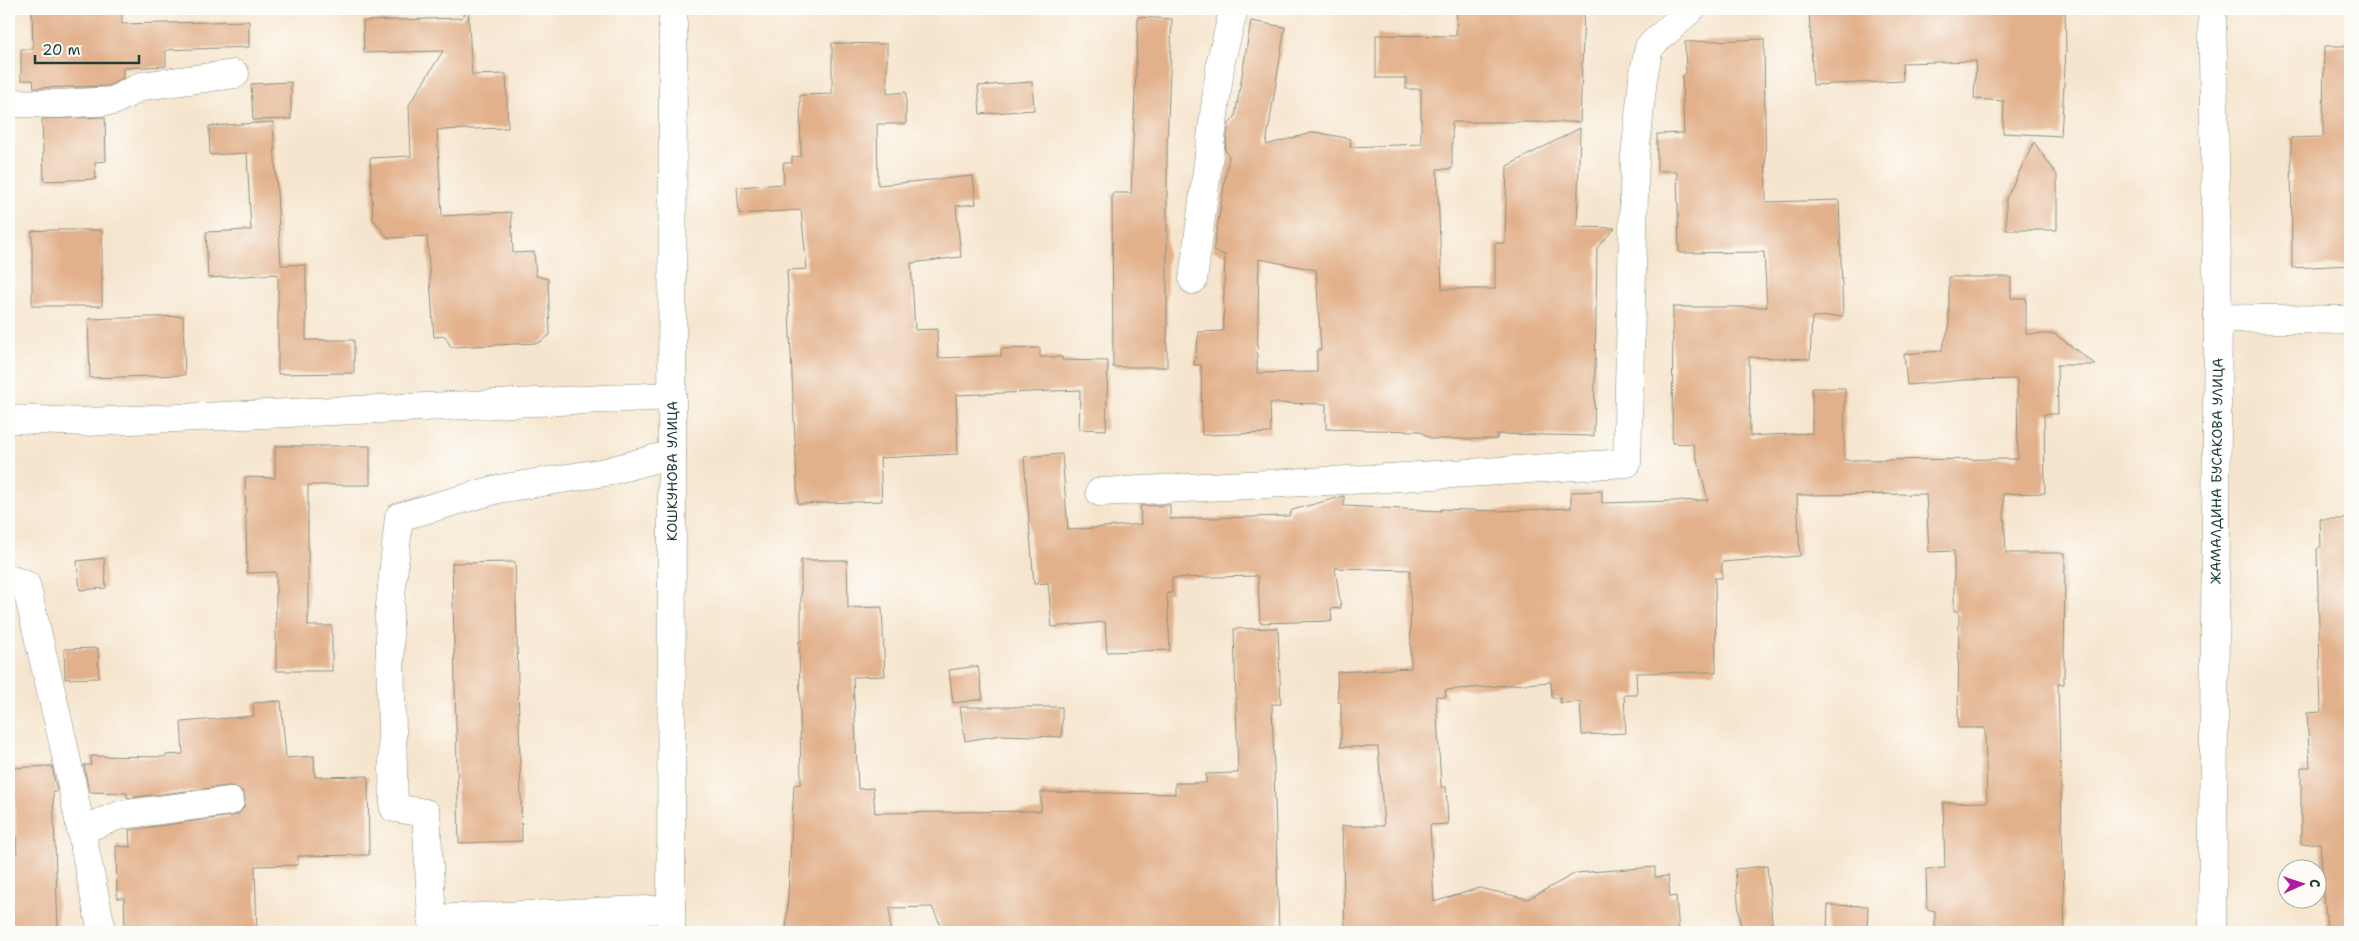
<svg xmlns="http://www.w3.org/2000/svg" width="2359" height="941" viewBox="0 0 2359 941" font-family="'Shantell Sans',sans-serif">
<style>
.building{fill:#e2b08a;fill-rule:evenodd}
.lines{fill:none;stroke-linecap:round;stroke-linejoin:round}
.minor-casing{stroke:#8a9181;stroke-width:29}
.minor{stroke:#fff;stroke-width:28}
.labels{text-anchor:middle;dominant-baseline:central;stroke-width:4;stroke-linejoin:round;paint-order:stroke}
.street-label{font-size:14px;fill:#1f3d34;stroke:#fdfcf7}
</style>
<rect width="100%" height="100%" fill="#fdfcf7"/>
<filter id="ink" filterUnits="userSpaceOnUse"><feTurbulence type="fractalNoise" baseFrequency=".02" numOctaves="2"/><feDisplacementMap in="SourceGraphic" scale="10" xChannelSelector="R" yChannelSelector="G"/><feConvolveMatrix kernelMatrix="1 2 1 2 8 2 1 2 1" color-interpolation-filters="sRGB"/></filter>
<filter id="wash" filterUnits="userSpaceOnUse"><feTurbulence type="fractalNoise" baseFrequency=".0096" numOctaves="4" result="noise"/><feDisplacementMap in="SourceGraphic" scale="20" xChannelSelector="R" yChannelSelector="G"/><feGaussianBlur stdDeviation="1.12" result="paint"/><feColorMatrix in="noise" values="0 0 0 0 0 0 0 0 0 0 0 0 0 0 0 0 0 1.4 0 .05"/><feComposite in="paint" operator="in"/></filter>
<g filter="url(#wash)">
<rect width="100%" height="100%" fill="#f6e5ce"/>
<g id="blocks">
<g class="building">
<path d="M 32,9 L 122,9 L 122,24 L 249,21 L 249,47 L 166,50 L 166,66 L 123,68 L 123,78 L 109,86 L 34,88 L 33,80 L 21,80 L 21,49 L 33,49 Z"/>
<path d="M 468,9 L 472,75 L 506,74 L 508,128 L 437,130 L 442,216 L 511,212 L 513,253 L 534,252 L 536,276 L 548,279 L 550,335 L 538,343 L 451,347 L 445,336 L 434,337 L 427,236 L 388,238 L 373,219 L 370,158 L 411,156 L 409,105 L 443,51 L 364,53 L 363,21 L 462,18 Z"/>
<path d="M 1457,9 L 1584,9 L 1580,122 L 1452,122 L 1452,169 L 1437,169 L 1442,289 L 1495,289 L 1495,243 L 1505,243 L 1507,166 L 1580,128 L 1577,227 L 1615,228 L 1597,248 L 1594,436 L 1497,434 L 1497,439 L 1432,439 L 1419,431 L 1326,429 L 1326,404 L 1270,403 L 1271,433 L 1202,435 L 1201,365 L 1194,365 L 1199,332 L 1223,331 L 1225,255 L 1213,251 L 1229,156 L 1225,150 L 1229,124 L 1235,117 L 1251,21 L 1285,27 L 1266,145 L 1315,132 L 1351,139 L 1350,147 L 1421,144 L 1421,89 L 1406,89 L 1406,78 L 1376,78 L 1376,35 L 1456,36 ZM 1259,259 L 1316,270 L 1321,350 L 1317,350 L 1317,372 L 1257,373 Z"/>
<path d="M 1809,9 L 2065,9 L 2066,49 L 2061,136 L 2003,133 L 2004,101 L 1974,99 L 1976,61 L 1902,63 L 1903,81 L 1813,85 Z"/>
<path d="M 1138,17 L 1172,19 L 1167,145 L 1167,367 L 1113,367 L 1112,193 L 1131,193 Z"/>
<path d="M 1764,39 L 1766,202 L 1839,200 L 1843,316 L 1812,317 L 1810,359 L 1749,357 L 1750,436 L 1812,433 L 1812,388 L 1845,388 L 1844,460 L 2018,459 L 2017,379 L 1964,380 L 1907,385 L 1904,354 L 1941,351 L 1949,328 L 1949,277 L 2011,277 L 2011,298 L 2026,298 L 2026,334 L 2055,334 L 2096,365 L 2057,365 L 2058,414 L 2044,414 L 2045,493 L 2003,494 L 2006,553 L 2065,553 L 2064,684 L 2058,684 L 2065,932 L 1935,930 L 1935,911 L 1927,909 L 1926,869 L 1945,868 L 1943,803 L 1987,802 L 1985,728 L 1958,728 L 1959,611 L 1954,611 L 1954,551 L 1929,552 L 1926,494 L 1797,495 L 1800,556 L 1722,562 L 1722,578 L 1715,578 L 1716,672 L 1636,673 L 1637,695 L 1624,695 L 1626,733 L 1582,735 L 1580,702 L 1560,703 L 1560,698 L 1552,698 L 1551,682 L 1445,690 L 1446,697 L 1436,696 L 1441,787 L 1446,787 L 1448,824 L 1430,825 L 1434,902 L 1479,888 L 1528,899 L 1576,873 L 1655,867 L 1655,877 L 1668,876 L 1670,897 L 1676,896 L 1679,932 L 1360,932 L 1359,929 L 1345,929 L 1342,826 L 1384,826 L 1378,747 L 1341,747 L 1341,702 L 1338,702 L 1337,672 L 1411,668 L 1410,570 L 1335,568 L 1341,608 L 1331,609 L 1332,621 L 1260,623 L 1258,576 L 1172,578 L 1172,593 L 1167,593 L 1170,650 L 1107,652 L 1105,622 L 1052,627 L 1048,583 L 1034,584 L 1024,457 L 1062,454 L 1068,530 L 1141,524 L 1140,506 L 1170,505 L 1170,519 L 1289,516 L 1292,510 L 1344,496 L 1344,506 L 1441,511 L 1441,509 L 1498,511 L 1571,508 L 1571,492 L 1602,491 L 1602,503 L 1708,500 L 1693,444 L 1672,443 L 1673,307 L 1767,307 L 1764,252 L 1679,253 L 1677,171 L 1657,171 L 1657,134 L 1684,133 L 1682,76 L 1686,73 L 1685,42 Z"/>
<path d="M 832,43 L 887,44 L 887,94 L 906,92 L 906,124 L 877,124 L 878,185 L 973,176 L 976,204 L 956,206 L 961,257 L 911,263 L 915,330 L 937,329 L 938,358 L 1001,356 L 1001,349 L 1040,348 L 1040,357 L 1062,357 L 1062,360 L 1108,361 L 1106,430 L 1079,429 L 1080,390 L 956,395 L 958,454 L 880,458 L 882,501 L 798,504 L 787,270 L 807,269 L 801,210 L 739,214 L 737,187 L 784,184 L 783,163 L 792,163 L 792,157 L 801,156 L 800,95 L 832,94 Z"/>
<path d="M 2324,46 L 2350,46 L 2350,265 L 2292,268 L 2291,138 L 2323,137 Z"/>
<path d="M 291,82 L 291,119 L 253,120 L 251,84 Z"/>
<path d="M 1032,82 L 1034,110 L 980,114 L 978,86 Z"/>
<path d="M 105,117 L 106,161 L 95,162 L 96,179 L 44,181 L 42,119 Z"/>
<path d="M 273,122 L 281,265 L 306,265 L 306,340 L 354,340 L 354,373 L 278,374 L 278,274 L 208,278 L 206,232 L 251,230 L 247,153 L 210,155 L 209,126 Z"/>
<path d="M 2034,142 L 2057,175 L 2057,230 L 2006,230 L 2006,199 Z"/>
<path d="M 46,230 L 102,230 L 102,306 L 32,306 L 32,231 Z"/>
<path d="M 183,316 L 185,375 L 90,378 L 88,319 Z"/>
<path d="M 275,446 L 370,446 L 370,485 L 308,485 L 308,626 L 332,626 L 332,671 L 276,671 L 276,572 L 247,573 L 245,477 L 275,478 Z"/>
<path d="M 2320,519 L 2350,519 L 2350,932 L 2327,932 L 2320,843 L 2301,844 L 2301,767 L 2310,767 L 2307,713 L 2321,712 L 2317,549 L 2321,546 Z"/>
<path d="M 104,558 L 106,588 L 80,590 L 77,561 Z"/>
<path d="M 801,560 L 847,560 L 848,608 L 882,607 L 885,676 L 853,677 L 858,789 L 873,788 L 875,813 L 1041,811 L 1041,792 L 1175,794 L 1175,783 L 1206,783 L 1206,774 L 1238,773 L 1234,629 L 1278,628 L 1281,704 L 1272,704 L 1279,932 L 944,932 L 932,907 L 890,908 L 890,932 L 786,932 L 794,785 L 801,784 L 799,641 L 801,641 Z"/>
<path d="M 515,562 L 522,841 L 459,843 L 452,563 Z"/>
<path d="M 98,648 L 99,678 L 65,679 L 64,649 Z"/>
<path d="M 978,666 L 983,699 L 953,703 L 949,670 Z"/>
<path d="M 281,701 L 286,758 L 314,756 L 315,777 L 368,776 L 369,855 L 298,856 L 298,865 L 255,866 L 257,932 L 125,931 L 124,898 L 117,898 L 116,846 L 130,847 L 129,830 L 232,816 L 239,814 L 244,807 L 245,799 L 243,792 L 236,787 L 229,786 L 127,798 L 127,793 L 89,792 L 84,765 L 91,765 L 91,756 L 166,757 L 166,755 L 183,754 L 181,722 L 254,716 L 253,703 Z"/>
<path d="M 960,707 L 1062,707 L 1062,737 L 1001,735 L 965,741 Z"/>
<path d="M 52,766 L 57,792 L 53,792 L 58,928 L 9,930 L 9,853 L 17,853 L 14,792 L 9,791 L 9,768 Z"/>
<path d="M 1767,866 L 1773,932 L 1741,932 L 1735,869 Z"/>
<path d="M 1828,905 L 1868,906 L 1867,932 L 1827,932 Z"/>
</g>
</g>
</g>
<g filter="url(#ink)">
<use href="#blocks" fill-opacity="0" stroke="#8a9181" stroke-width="1"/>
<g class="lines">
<g class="minor-casing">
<g id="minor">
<path d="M 9,103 L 59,104 L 113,101 L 142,86 L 235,74"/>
<path d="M 1193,280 L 1221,60 L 1234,9"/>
<path d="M 2218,318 L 2350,320"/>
<path d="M 9,419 L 86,422 L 672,396"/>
<path d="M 1100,492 L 1370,479 L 1627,463 L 1635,156 L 1643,78 L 1649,47 L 1691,9"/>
<path d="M 9,579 L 26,585 L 63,742 L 102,932"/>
<path d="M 81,830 L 120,815 L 230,801"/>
<path d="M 671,909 L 432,919 L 426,813 L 394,808 L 389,615 L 399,517 L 498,489 L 606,472 L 672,454"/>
<path id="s1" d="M 671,932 L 673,9"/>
<path id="s2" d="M 2212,932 L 2218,318 L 2212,9"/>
</g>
</g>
<use href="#minor" class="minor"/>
</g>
</g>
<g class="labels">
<g class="street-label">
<text stroke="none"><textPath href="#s1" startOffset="461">КОШКУНОВА УЛИЦА</textPath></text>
<text stroke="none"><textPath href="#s2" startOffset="461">ЖАМАЛДИНА БУСАКОВА УЛИЦА</textPath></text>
</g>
</g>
<rect width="2359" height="941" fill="none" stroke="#fdfcf7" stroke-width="30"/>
<g transform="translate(2302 884) rotate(87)"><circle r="24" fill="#fdfcf7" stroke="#a4b0a9"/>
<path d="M0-4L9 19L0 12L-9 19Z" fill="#b5179e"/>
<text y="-8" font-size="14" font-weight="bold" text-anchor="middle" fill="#1f3d34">С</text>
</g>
<path d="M35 55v8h104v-8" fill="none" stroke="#1f3d34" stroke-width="2.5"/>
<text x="42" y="55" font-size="15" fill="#1f3d34" stroke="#fdfcf7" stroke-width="4" paint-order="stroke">20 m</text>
</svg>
